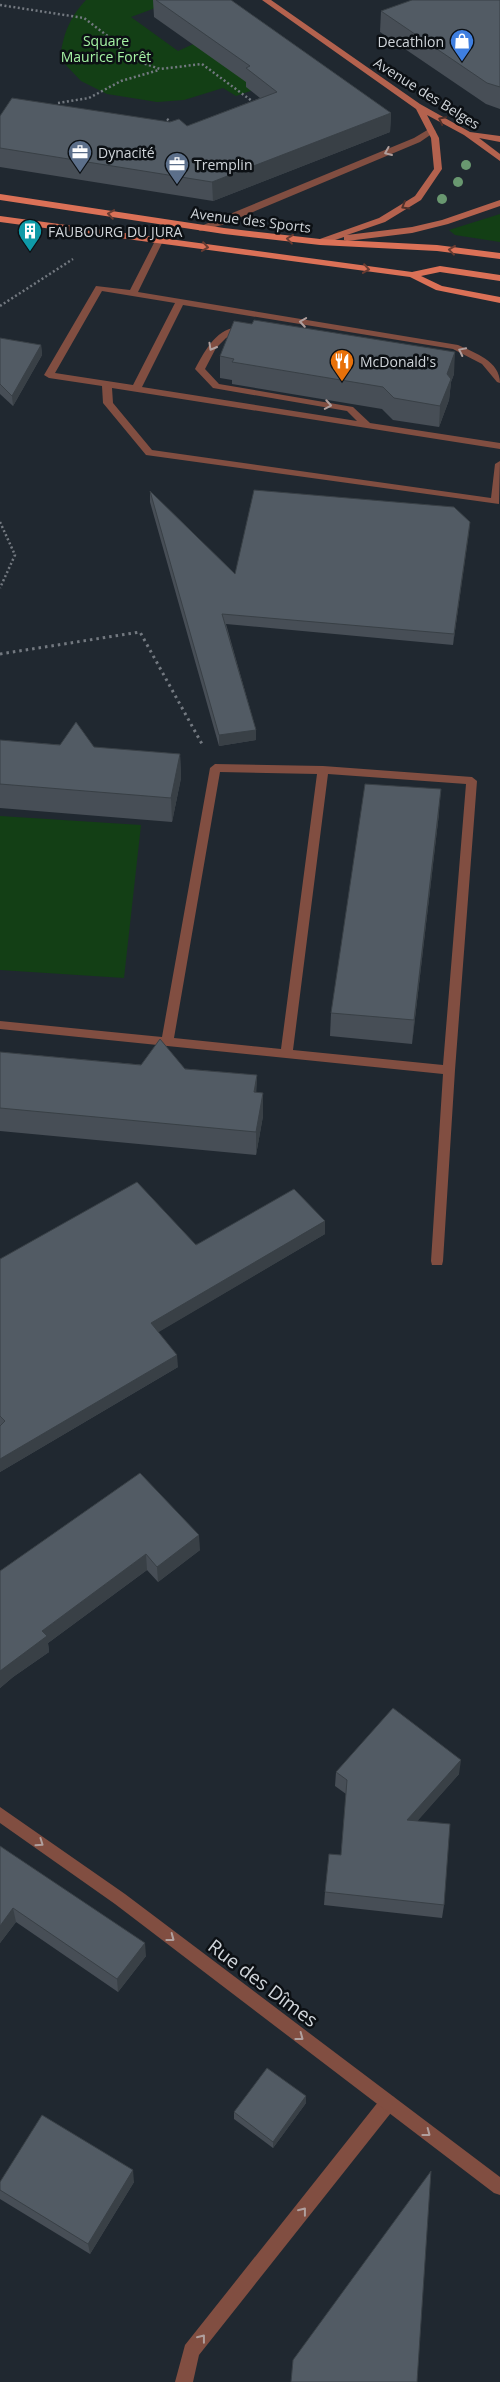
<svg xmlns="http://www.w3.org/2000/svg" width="500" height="2382" viewBox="0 0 500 2382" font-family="'Open Sans',sans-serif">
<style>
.green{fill:#133f15}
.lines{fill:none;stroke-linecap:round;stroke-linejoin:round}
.path-far1{stroke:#737980;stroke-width:2.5;stroke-dasharray:2 2.5;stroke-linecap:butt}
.path{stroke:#737980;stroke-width:3;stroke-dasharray:2.5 4;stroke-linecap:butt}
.service{fill:#814e41;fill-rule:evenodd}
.minor{fill:#814e41;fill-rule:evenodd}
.secondary{fill:#b4624e;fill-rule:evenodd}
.primary{fill:#db7157;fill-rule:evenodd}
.tree{fill:#699870}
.wall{fill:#474e56}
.shaded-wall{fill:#394046}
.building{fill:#525b64;stroke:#394046}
.oneway{stroke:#4f312b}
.oneway2{stroke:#b09f9d}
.oneway3{stroke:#693c32}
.labels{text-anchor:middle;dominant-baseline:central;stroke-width:5;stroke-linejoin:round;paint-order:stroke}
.far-park-label{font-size:14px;fill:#a5f3a4;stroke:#0c1014}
.far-poi-label{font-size:14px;fill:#d0d5da;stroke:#0c1014;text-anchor:start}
.far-street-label{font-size:14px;fill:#d0d5da;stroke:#0c1014}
.near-street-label{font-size:19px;fill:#d0d5da;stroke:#0c1014}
</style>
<rect width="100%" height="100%" fill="#202830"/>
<g class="green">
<path d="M 86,0 L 177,0 L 131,17 L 178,51 L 200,41 L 265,86 L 236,96 L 223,88 L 184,100 L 157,102 L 107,94 L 81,81 L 60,59 C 63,35 69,18 86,0 Z"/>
<path d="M 500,214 L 500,242 L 455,235 L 449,230 Z"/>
<path d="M 0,816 L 141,825 L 124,978 L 0,970 Z"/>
</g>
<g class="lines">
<g class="path-far1">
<path d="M 0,5 L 84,18 L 109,37 L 131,59 L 160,69 L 202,64 L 252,101"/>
<path d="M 58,103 L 89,98 L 121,81 L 159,70"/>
<path d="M 167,119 L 173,124"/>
<path d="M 0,306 L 73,259"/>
<path d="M 0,522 L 15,555 L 0,588"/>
</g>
<path class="path" d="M 0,654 L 140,632 L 202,744"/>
<g class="service">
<path d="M 429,129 L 436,131 L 420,142 L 222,225 L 200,231 L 196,228 L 414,138 Z"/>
<path d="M 159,238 L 163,241 L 138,292 L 458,345 C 475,353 500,361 500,383 L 497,382 L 482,364 L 453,349 L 183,305 L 142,387 L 357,421 L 347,411 L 213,388 L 195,369 C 207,347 220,322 249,328 L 249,332 L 237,333 L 226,338 L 216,348 L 205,369 L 219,384 L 353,407 L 370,423 L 500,443 L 500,449 L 112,388 L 113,403 L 152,450 L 491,498 L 495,464 L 500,461 L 499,504 L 146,455 L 103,403 L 102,386 L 49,378 L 44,375 L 96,286 L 130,290 L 155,241 ZM 102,291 L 175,303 L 133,385 L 55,373 Z"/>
<path d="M 215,764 L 323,766 L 472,777 L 477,781 L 455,1070 L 443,1261 L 442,1265 L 432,1265 L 431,1261 L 443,1074 L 0,1029 L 0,1021 L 162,1037 L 210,768 ZM 220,772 L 317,774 L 281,1049 L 174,1038 ZM 328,774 L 466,784 L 443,1065 L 293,1050 Z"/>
<path d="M 388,2095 L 394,2097 L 396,2103 L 394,2109 L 199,2355 L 193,2382 L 175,2382 L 185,2345 L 382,2097 Z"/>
</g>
<path class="minor" d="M 0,1807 L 125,1894 L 500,2177 L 500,2195 L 494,2193 L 115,1904 L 0,1823 Z"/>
<path class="secondary" d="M 262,0 L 271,0 L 420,104 L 470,132 L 500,136 L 500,142 L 479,138 L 500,154 L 500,161 L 464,135 L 427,115 L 439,138 L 442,169 L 421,200 L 385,222 L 347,235 L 412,227 L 442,220 L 500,200 L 500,206 L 448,224 L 412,233 L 347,241 L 344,240 L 344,237 L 323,244 L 317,244 L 317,240 L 379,218 L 415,196 L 434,169 L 431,138 L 416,109 Z"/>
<g class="primary">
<path d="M 0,194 L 224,228 L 320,239 L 437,245 L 500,253 L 500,259 L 437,251 L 320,245 L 224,234 L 0,200 Z"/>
<path d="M 0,216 L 412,272 L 440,266 L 500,275 L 500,281 L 440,272 L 421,276 L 442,286 L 500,297 L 500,303 L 436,290 L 410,277 L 0,222 Z"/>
</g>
</g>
<g class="tree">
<circle cx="466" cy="165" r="5"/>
<circle cx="458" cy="182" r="5"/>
<circle cx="442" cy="199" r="5"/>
</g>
<g class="wall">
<path d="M 153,0 L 231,0 L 391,113 L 390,132 L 213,201 L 0,167 L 0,116 L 187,126 L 260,98 L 246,87 L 246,82 L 154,17 Z"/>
<path d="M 500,0 L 500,109 L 486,104 L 380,32 L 381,11 Z"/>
<path d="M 0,338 L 41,345 L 42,355 L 13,406 L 0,394 Z"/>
<path d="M 220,356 L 454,374 L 451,382 L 449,400 L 439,427 L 393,420 L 382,409 L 232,384 L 232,380 L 220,378 Z"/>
<path d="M 150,491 L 235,574 L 470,522 L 453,645 L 226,624 L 256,730 L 256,740 L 219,746 L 150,502 Z"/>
<path d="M 0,740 L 180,754 L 181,778 L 172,822 L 0,808 Z"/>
<path d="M 439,813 L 412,1044 L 330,1036 L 331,1013 Z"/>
<path d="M 0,1052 L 257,1075 L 256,1092 L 263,1093 L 263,1116 L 256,1155 L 0,1131 Z"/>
<path d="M 325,1234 L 158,1332 L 178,1367 L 0,1472 L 0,1259 Z"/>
<path d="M 140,1473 L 200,1550 L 158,1582 L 147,1570 L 48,1643 L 49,1652 L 13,1677 L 0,1688 L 0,1571 Z"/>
<path d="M 336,1772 L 459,1774 L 417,1821 L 444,1905 L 442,1918 L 324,1905 L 325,1892 L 341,1855 L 346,1794 L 335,1786 Z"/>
<path d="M 0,1846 L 146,1956 L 118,1992 L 16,1922 L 0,1943 Z"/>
<path d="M 306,2103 L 273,2148 L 234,2119 L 234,2112 Z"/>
<path d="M 0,2182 L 134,2182 L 90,2254 L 0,2199 Z"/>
</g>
<g class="shaded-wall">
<path d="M 391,113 L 390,132 L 213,201 L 212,182 Z"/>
<path d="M 41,345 L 42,355 L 13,406 L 12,396 Z"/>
<path d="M 455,352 L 454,374 L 451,382 L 449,400 L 439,427 L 440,406 L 447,374 Z"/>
<path d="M 470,522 L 469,533 L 453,645 L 454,634 Z"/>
<path d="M 256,730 L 256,740 L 219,746 L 219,735 Z"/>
<path d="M 180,754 L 181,778 L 172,822 L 171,798 Z"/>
<path d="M 441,789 L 439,813 L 412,1044 L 414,1020 Z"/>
<path d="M 257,1075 L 256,1099 L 254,1092 Z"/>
<path d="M 263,1093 L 263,1116 L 256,1155 L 256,1132 Z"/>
<path d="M 325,1221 L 325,1234 L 152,1336 L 151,1323 Z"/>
<path d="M 177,1355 L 178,1367 L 0,1472 L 0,1459 Z"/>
<path d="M 199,1535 L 200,1550 L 158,1582 L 157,1567 Z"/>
<path d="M 146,1554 L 147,1570 L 48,1643 L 49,1652 L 13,1677 L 0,1688 L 0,1671 L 11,1662 L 42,1631 Z"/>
<path d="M 461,1760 L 459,1774 L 406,1834 L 407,1820 Z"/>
<path d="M 13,1908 L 16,1922 L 0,1943 L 0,1926 Z"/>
<path d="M 145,1943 L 146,1956 L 118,1992 L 117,1979 Z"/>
<path d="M 306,2096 L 306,2103 L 273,2148 L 273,2142 Z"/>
<path d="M 133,2170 L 134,2182 L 90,2254 L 88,2244 Z"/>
</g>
<g class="building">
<path d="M 156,0 L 231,0 L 391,113 L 212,182 L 0,148 L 0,116 L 12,98 L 170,122 L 179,119 L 187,126 L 277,92 L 246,68 L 250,66 Z"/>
<path d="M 412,0 L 500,0 L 500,87 L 487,83 L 381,11 Z"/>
<path d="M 254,320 L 455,352 L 447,374 L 451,379 L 440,406 L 394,398 L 383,387 L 232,362 L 234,359 L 220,356 L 234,321 L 252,324 Z"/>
<path d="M 0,338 L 41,345 L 12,396 L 0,384 Z"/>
<path d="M 254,490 L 454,507 L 470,522 L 454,634 L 222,614 L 256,730 L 219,735 L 150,491 L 235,574 Z"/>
<path d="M 76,722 L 94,747 L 180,754 L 171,798 L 0,784 L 0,740 L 60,745 Z"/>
<path d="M 365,784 L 441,789 L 414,1020 L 331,1013 Z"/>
<path d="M 160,1039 L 185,1069 L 257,1075 L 254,1092 L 263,1093 L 256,1132 L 0,1108 L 0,1052 L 141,1065 Z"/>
<path d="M 137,1182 L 196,1245 L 294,1189 L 325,1221 L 151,1323 L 177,1355 L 0,1459 L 0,1426 L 5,1421 L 0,1416 L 0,1259 Z"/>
<path d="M 140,1473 L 199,1535 L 157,1567 L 146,1554 L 42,1631 L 47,1636 L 0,1671 L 0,1571 Z"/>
<path d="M 393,1708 L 461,1760 L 407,1820 L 450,1824 L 444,1905 L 325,1892 L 329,1854 L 341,1855 L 347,1780 L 336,1772 Z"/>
<path d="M 0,1846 L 145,1943 L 117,1979 L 13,1908 L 0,1926 Z"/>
<path d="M 267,2068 L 306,2096 L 273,2142 L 234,2112 Z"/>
<path d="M 42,2115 L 133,2170 L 88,2244 L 0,2190 L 0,2182 Z"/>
<path d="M 431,2171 L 417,2382 L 291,2382 L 293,2360 Z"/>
</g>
<defs><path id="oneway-chevron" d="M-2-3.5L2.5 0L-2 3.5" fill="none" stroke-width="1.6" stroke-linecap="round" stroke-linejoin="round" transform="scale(1.25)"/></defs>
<g class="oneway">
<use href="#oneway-chevron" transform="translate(442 120) rotate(-153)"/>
<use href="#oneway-chevron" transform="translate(405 206) rotate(150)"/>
</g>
<g class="oneway2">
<use href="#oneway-chevron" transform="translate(388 152) rotate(157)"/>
<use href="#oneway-chevron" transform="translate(303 322) rotate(-171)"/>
<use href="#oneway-chevron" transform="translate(212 347) rotate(120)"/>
<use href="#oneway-chevron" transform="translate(462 351) rotate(-154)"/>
<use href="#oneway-chevron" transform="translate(328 405) rotate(10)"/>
<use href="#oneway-chevron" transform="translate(40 1843) rotate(35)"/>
<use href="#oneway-chevron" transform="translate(171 1938) rotate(37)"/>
<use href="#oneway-chevron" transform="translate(300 2037) rotate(37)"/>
<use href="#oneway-chevron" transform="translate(427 2133) rotate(37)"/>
<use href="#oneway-chevron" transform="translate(303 2211) rotate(-52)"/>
<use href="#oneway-chevron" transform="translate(202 2338) rotate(-52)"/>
</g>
<g class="oneway3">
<use href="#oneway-chevron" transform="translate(111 214) rotate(-171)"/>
<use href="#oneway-chevron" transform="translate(290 239) rotate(-173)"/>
<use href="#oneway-chevron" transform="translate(205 247) rotate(8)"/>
<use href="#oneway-chevron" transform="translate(452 250) rotate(-173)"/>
<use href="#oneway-chevron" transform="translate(366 269) rotate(8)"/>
</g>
<defs>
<g id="shop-pin" transform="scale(1.25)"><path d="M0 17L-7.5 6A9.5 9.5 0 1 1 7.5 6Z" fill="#3f7fe0" stroke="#0c1014"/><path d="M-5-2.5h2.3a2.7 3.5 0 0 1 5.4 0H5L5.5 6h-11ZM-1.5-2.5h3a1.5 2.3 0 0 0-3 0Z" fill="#fff"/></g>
<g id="office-pin" transform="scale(1.25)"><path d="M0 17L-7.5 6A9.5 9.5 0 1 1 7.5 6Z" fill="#5c6f8a" stroke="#0c1014"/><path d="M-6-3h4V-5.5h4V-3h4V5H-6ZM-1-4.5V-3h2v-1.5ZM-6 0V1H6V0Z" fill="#fff"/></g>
<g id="building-pin" transform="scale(1.25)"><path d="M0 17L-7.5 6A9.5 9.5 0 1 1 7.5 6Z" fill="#0f9aa8" stroke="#0c1014"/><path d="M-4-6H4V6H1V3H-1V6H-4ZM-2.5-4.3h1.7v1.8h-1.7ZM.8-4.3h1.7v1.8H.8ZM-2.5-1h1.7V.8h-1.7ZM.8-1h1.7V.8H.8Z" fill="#fff"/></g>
<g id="restaurant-pin" transform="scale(1.25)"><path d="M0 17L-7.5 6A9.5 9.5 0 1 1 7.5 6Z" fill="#e8710a" stroke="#0c1014"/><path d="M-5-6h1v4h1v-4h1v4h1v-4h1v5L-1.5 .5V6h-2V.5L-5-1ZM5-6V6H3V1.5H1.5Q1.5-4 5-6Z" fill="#fff"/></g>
</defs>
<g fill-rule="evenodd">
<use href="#shop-pin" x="462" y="41"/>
<use href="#office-pin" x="80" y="152"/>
<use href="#office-pin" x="177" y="164"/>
<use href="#building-pin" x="30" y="231"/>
<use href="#restaurant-pin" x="342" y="361"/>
</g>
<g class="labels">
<g class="far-park-label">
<text x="106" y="40">Square<tspan x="106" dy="16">Maurice Forêt</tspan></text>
</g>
<g class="far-poi-label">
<text x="444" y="41" text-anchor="end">Decathlon</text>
<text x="98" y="152">Dynacité</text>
<text x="194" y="164">Tremplin</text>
<text x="48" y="231">FAUBOURG DU JURA</text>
<text x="360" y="361">McDonald's</text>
</g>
<g class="far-street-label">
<text transform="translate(427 93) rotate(32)">Avenue des Belges</text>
<text transform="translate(251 220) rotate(7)">Avenue des Sports</text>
</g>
<g class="near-street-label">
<text transform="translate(263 1983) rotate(37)">Rue des Dîmes</text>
</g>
</g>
</svg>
